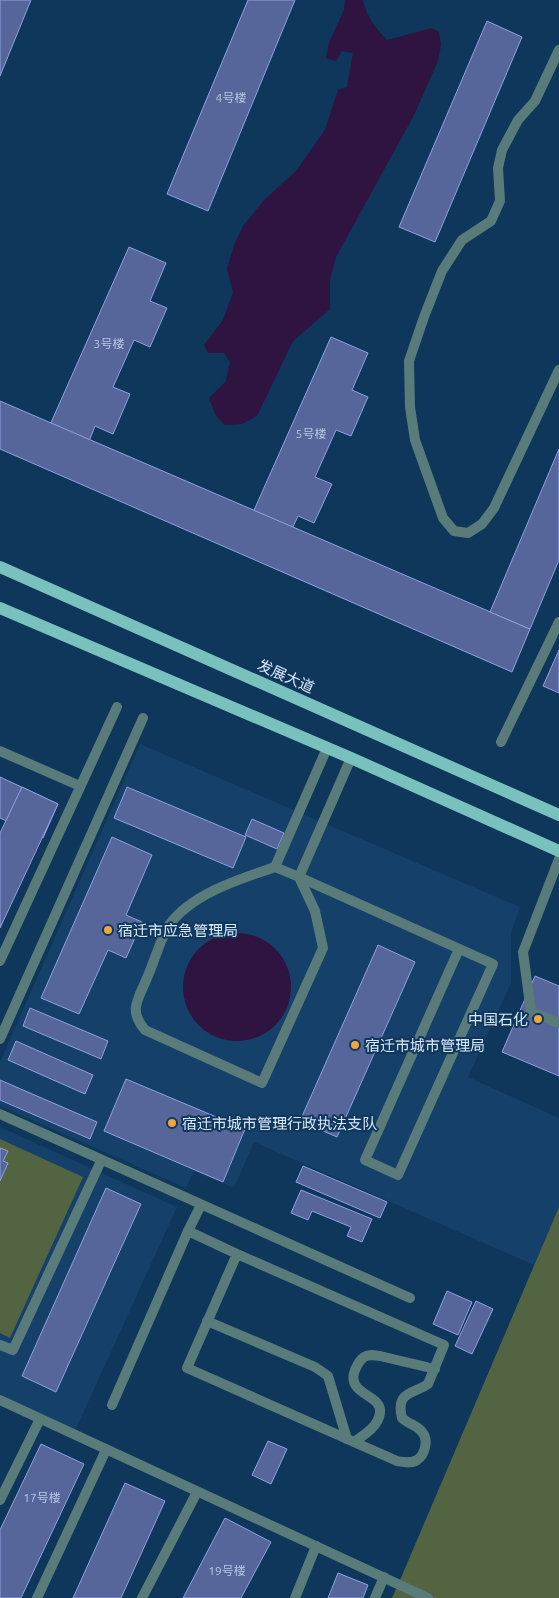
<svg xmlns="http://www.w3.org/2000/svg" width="559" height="1598" viewBox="0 0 559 1598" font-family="Ubuntu,'Noto Sans SC',sans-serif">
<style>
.built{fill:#15406a}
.green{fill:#526442}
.water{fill:#2f1340}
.building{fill:#57669a;stroke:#8da1e2}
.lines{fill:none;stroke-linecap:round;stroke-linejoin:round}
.service{stroke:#597b79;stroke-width:10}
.primary{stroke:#79c1bc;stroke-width:12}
.poi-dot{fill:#f0a63f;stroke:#0f365b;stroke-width:2}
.labels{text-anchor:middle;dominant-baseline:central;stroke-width:4;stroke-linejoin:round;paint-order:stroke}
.number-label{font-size:12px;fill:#b8c8e2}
.street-label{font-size:15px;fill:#d8e8fa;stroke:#0f365b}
.poi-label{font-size:15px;fill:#d8e8fa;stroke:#0f365b;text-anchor:start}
</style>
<rect width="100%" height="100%" fill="#0f365b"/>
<g class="built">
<path d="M 140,744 L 520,907 L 511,933 L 511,983 L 468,1077 L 559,1118 L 559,1207 L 534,1265 L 254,1142 L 234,1188 L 194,1171 L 186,1188 L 0,1106 L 0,1062 Z"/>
<path d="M 0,1127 L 177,1207 L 75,1431 L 0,1396 Z"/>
</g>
<g class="green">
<path d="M 0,1139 L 83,1177 L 10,1338 L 0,1333 Z"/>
<path d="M 559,1207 L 559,1598 L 392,1598 L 400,1580 Z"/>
</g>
<g class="water">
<path d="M 345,0 L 363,0 C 367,17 375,28 387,40 L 432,28 L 439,32 L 441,45 L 438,61 L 414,115 L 336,257 L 330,280 L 330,309 L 293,341 L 257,416 L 242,424 L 225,425 L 216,416 L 209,398 L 226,381 L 230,362 L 224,353 L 208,353 L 204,345 L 223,320 L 233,292 L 227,269 L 234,245 L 243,226 L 264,200 L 296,171 L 325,130 L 338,90 L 347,87 L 353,53 L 342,51 L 336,61 L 326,58 L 329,43 L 344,10 Z"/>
<circle cx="237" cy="987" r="54"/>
</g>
<g class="building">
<path d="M 0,0 L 31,0 L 0,76 Z"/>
<path d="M 248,0 L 295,0 L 208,211 L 167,194 Z"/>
<path d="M 487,21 L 522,37 L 435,242 L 399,227 Z"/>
<path d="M 129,247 L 166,263 L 150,301 L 167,308 L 150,347 L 134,340 L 113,387 L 130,394 L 113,434 L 95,426 L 88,444 L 49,427 Z"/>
<path d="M 331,337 L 368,353 L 352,390 L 368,397 L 351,436 L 336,430 L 315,477 L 332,484 L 314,523 L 298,516 L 290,533 L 251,517 Z"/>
<path d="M 0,401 L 530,629 L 512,672 L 0,449 Z"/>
<path d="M 559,449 L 559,560 L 530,629 L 490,612 Z"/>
<path d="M 559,650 L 559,693 L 543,686 Z"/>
<path d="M 0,777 L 58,804 L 43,838 L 0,818 Z"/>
<path d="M 22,787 L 58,804 L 0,928 L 0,833 Z"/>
<path d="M 127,787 L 246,837 L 233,868 L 114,818 Z"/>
<path d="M 252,819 L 284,833 L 277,849 L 245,835 Z"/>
<path d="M 112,837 L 152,855 L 126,915 L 142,922 L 126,958 L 108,950 L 79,1014 L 41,998 Z"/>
<path d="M 378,945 L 415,962 L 337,1137 L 300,1121 Z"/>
<path d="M 535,976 L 559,986 L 559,1076 L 502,1052 Z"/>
<path d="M 30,1008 L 108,1041 L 101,1059 L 23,1026 Z"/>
<path d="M 16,1041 L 93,1075 L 85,1094 L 8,1060 Z"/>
<path d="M 126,1079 L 245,1129 L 223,1182 L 104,1131 Z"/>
<path d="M 0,1080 L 97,1122 L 90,1139 L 0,1100 Z"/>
<path d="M 0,1148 L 8,1151 L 3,1161 L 8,1163 L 0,1181 Z"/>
<path d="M 303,1166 L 387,1202 L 380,1218 L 296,1182 Z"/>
<path d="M 106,1188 L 141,1204 L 56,1392 L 22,1376 Z"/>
<path d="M 301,1190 L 372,1219 L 362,1242 L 347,1236 L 351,1227 L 312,1211 L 308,1220 L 291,1213 Z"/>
<path d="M 447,1291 L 472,1302 L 458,1335 L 433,1324 Z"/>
<path d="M 476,1301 L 493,1309 L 472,1354 L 455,1346 Z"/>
<path d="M 268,1441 L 287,1449 L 271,1484 L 252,1475 Z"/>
<path d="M 41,1444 L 84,1464 L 21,1598 L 0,1598 L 0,1530 Z"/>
<path d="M 125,1483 L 165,1501 L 121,1598 L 73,1598 Z"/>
<path d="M 225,1518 L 271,1542 L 241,1598 L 183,1598 Z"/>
<path d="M 338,1573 L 368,1585 L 363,1598 L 328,1598 Z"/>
</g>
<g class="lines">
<g class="service">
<path d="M 559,50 L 535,101 L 518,120 L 502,150 L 498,168 L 500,201 L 491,221 L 462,240 L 442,271 L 424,317 L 409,361 L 410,407 L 415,440 L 443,518 L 454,531 L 468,533 L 482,524 L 494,508 L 559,370"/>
<path d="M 501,742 L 559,622"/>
<path d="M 0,751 L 80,786"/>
<path d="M 351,758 L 299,877 L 315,911 L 323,948 L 262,1083 L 145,1030 C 128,1010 138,1000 147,978 C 153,965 162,935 169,925 C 193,893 240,879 275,867 L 299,877 L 493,964 L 398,1175 L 365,1160 L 459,949"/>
<path d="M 559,859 L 523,952 L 531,1012 L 559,1023"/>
<path d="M 275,867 L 327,748"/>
<path d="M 0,961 L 117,707"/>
<path d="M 0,1039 L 143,718"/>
<path d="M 0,1114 L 410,1298"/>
<path d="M 188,1231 L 201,1205"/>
<path d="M 207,1321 L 315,1367 L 328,1376 L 347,1439"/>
<path d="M 0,1345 L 13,1350 L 101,1161"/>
<path d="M 0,1400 L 428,1598"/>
<path d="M 112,1405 L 188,1231 L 237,1254 L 444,1345 L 428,1384 C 414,1394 395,1391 402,1418 C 408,1424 417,1425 422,1432 C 429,1439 425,1455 417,1460 C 411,1464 403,1462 397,1461 L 187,1368 L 237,1254"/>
<path d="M 354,1442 C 364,1435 378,1427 380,1413 C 383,1394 345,1395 355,1370 C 357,1365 360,1360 364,1357 C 369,1354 374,1355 380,1356 L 435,1369"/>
<path d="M 0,1500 L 40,1419"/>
<path d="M 37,1598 L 106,1450"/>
<path d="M 142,1598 L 197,1492"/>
<path d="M 295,1598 L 316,1546"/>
<path d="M 375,1598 L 384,1577"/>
</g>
<g class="primary">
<path d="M 0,567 L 559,815"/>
<path d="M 0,608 L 351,758 L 559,851"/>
</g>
</g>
<g class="poi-dot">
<circle cx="108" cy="930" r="5"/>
<circle cx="538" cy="1019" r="5"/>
<circle cx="355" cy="1045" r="5"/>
<circle cx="172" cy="1123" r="5"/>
</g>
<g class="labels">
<g class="number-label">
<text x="231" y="97">4号楼</text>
<text x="109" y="343">3号楼</text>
<text x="311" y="433">5号楼</text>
<text x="42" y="1497">17号楼</text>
<text x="227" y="1570">19号楼</text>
</g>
<g class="street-label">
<text transform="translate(286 676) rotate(24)">发展大道</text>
</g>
<g class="poi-label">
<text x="118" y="930">宿迁市应急管理局</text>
<text x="528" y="1019" text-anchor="end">中国石化</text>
<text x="365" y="1045">宿迁市城市管理局</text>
<text x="182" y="1123">宿迁市城市管理行政执法支队</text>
</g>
</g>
</svg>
